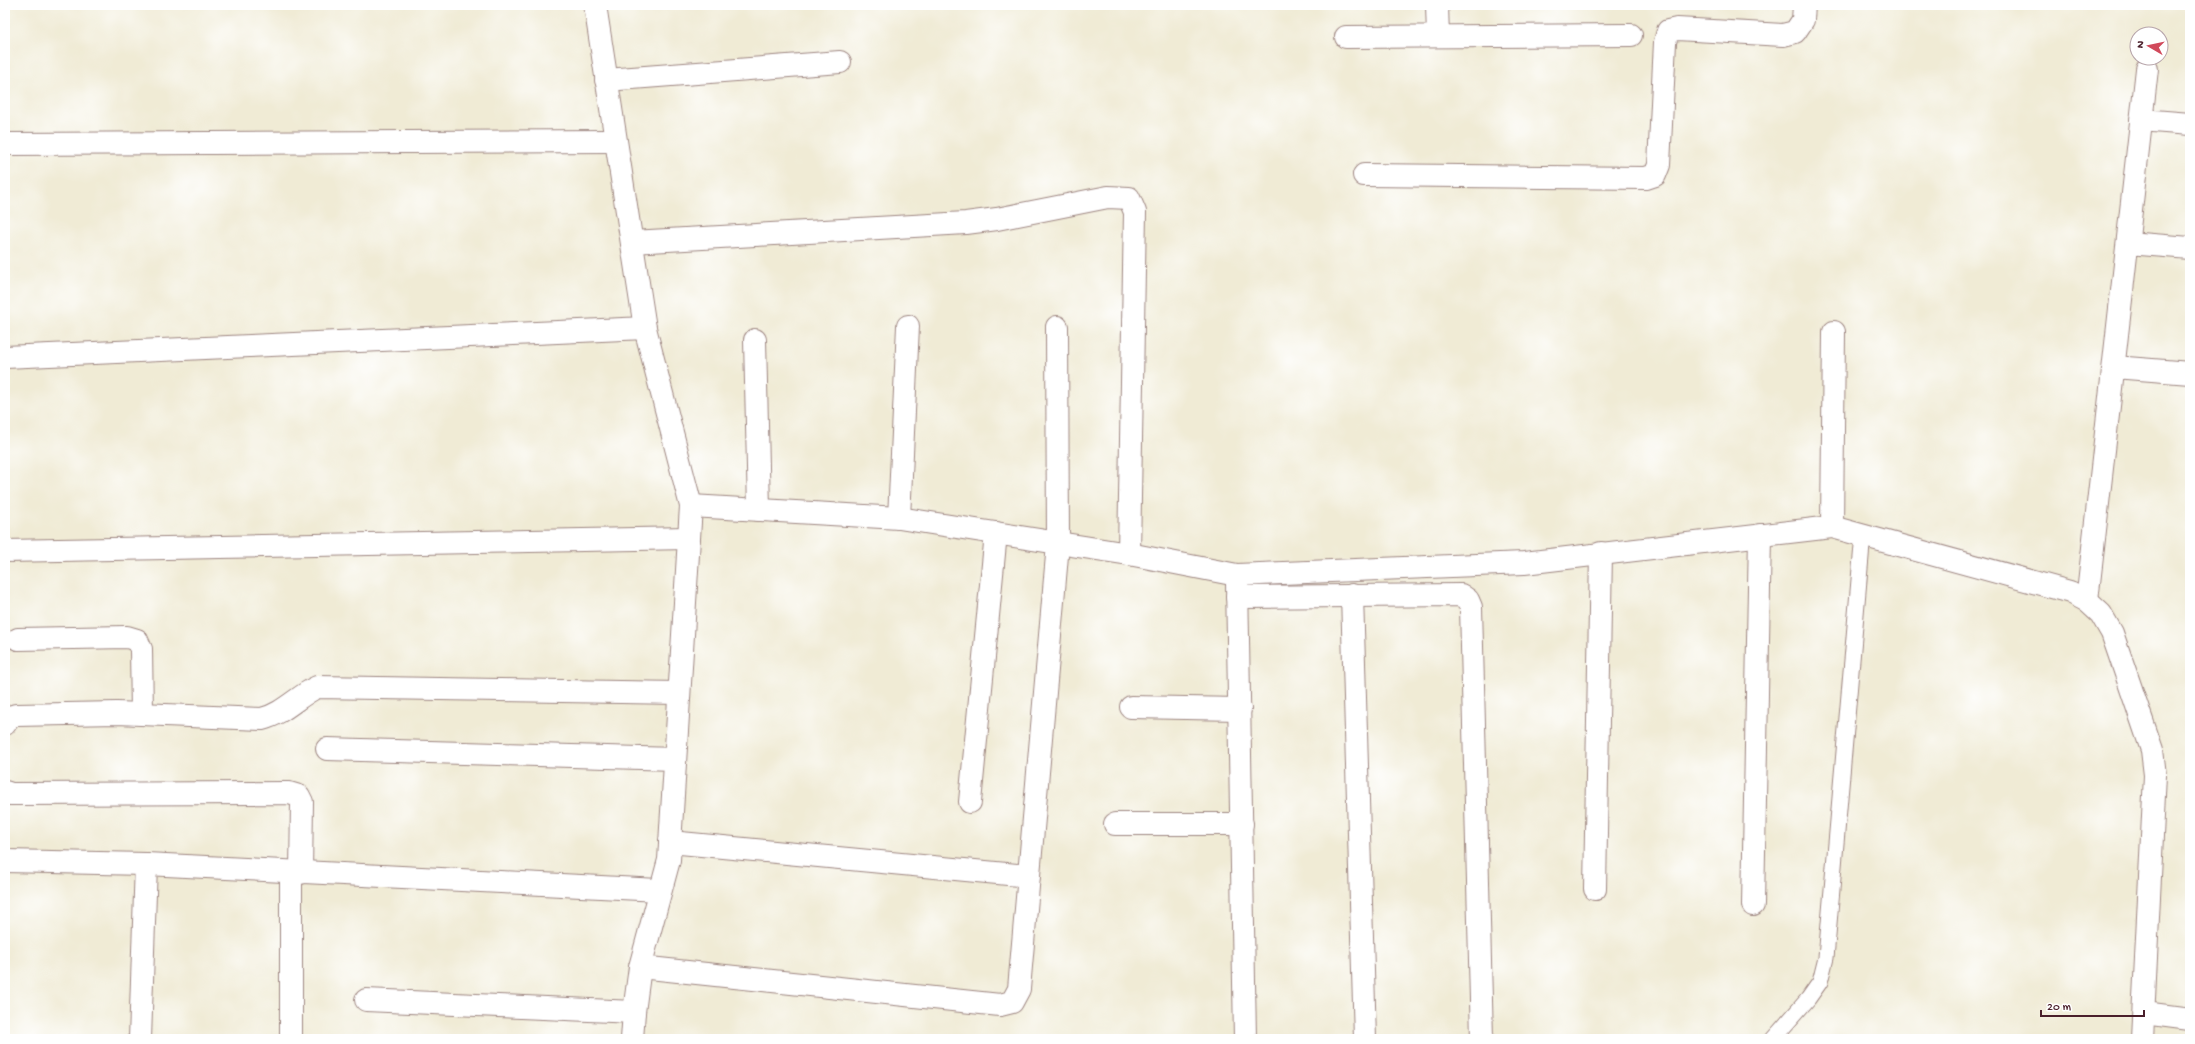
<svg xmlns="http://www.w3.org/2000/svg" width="2195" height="1044" viewBox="0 0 2195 1044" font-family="'Gochi Hand',sans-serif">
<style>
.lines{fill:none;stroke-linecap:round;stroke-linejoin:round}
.lane-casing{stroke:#9d8580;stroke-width:17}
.street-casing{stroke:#9d8580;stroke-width:24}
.lane{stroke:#fff;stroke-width:15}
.street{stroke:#fff;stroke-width:22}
</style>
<rect width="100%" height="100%" fill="#fff"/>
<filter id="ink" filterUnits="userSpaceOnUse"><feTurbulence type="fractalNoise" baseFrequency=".025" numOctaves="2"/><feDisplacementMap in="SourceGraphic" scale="8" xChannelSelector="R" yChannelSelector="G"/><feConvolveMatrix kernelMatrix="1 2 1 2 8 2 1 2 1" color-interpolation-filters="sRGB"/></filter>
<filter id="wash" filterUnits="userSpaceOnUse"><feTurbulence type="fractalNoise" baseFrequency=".012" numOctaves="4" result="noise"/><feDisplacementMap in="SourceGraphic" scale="16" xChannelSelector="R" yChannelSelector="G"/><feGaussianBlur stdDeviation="0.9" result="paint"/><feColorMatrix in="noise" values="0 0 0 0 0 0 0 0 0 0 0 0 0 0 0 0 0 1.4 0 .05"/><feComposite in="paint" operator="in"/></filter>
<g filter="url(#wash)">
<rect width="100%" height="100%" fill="#f0ebd5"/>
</g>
<g filter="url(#ink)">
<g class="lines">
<g class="lane-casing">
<path id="lane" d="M 1773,1039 L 1808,999 L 1820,982 L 1826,958 L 1863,534"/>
</g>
<g class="street-casing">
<g id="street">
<path d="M 595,5 L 645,328 L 691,506 L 669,860 L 640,967 L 634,1012 L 632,1039"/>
<path d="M 1437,5 L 1438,36"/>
<path d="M 1346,37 L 1631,35"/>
<path d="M 606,80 L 840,62"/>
<path d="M 2141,120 L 2190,124"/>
<path d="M 5,144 L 615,141"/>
<path d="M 1364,175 L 1646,178 L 1655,175 L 1659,165 L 1665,42 L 1668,31 L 1677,29 L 1783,35 L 1795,32 L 1803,20 L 1804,5"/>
<path d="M 632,242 L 966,223 L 997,219 L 1108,197 L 1129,198 L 1135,212 L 1129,554"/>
<path d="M 2128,243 L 2190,248"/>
<path d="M 755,340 L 759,510"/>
<path d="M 5,357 L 645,328"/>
<path d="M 2114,367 L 2190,373"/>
<path d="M 691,506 L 899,518 L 1129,554 L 1237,575 L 1524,563 L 1832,527 L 2070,592 L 2087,601 L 2101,614 L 2112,633 L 2152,750 L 2155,775 L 2142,1039"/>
<path d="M 899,518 L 908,326"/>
<path d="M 1832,527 L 1834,332"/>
<path d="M 5,551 L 689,538"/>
<path d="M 1237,582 L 1245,1039"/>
<path d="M 1352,595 L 1365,1039"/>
<path d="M 1237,597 L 1461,595 L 1468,600 L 1471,607 L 1482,1039"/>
<path d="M 2087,601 L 2147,69"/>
<path d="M 18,639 L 127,637 L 137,640 L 141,649 L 142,714"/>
<path d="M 1131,707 L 1240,709"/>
<path d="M 5,724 L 10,717 L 16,715 L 117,713 L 262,719 C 283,714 298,696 317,687 L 679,693"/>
<path d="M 327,749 L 675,759"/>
<path d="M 5,792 L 11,794 L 289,793 L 299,796 L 302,802 L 301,873"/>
<path d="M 970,802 L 996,533"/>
<path d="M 1115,824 L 1242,824"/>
<path d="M 670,842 L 1029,876"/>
<path d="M 5,861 L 146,864 L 659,890"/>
<path d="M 1595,889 L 1601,553"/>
<path d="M 1753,905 L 1760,535"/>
<path d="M 640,967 L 1000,1005 L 1012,1002 L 1019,989 L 1058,544 L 1057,327"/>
<path d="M 366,1000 L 634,1012"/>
<path d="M 2144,1013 L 2190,1019"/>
<path d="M 140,1039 L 146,864"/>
<path d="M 291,1039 L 291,872"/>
</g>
</g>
<use href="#lane" class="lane"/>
<use href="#street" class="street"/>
</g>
</g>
<rect width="2195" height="1044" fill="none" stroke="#fff" stroke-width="20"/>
<g transform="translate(2149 46) rotate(279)"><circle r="19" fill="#ffffff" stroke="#b7a5aa"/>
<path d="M0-3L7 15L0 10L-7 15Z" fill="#d1495b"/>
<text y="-6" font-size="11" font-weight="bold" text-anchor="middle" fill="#4a1f2b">N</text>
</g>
<path d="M2041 1010v6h103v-6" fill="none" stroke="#4a1f2b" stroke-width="2"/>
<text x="2047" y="1010" font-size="12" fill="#4a1f2b" stroke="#ffffff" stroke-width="3" paint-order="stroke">20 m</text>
</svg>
